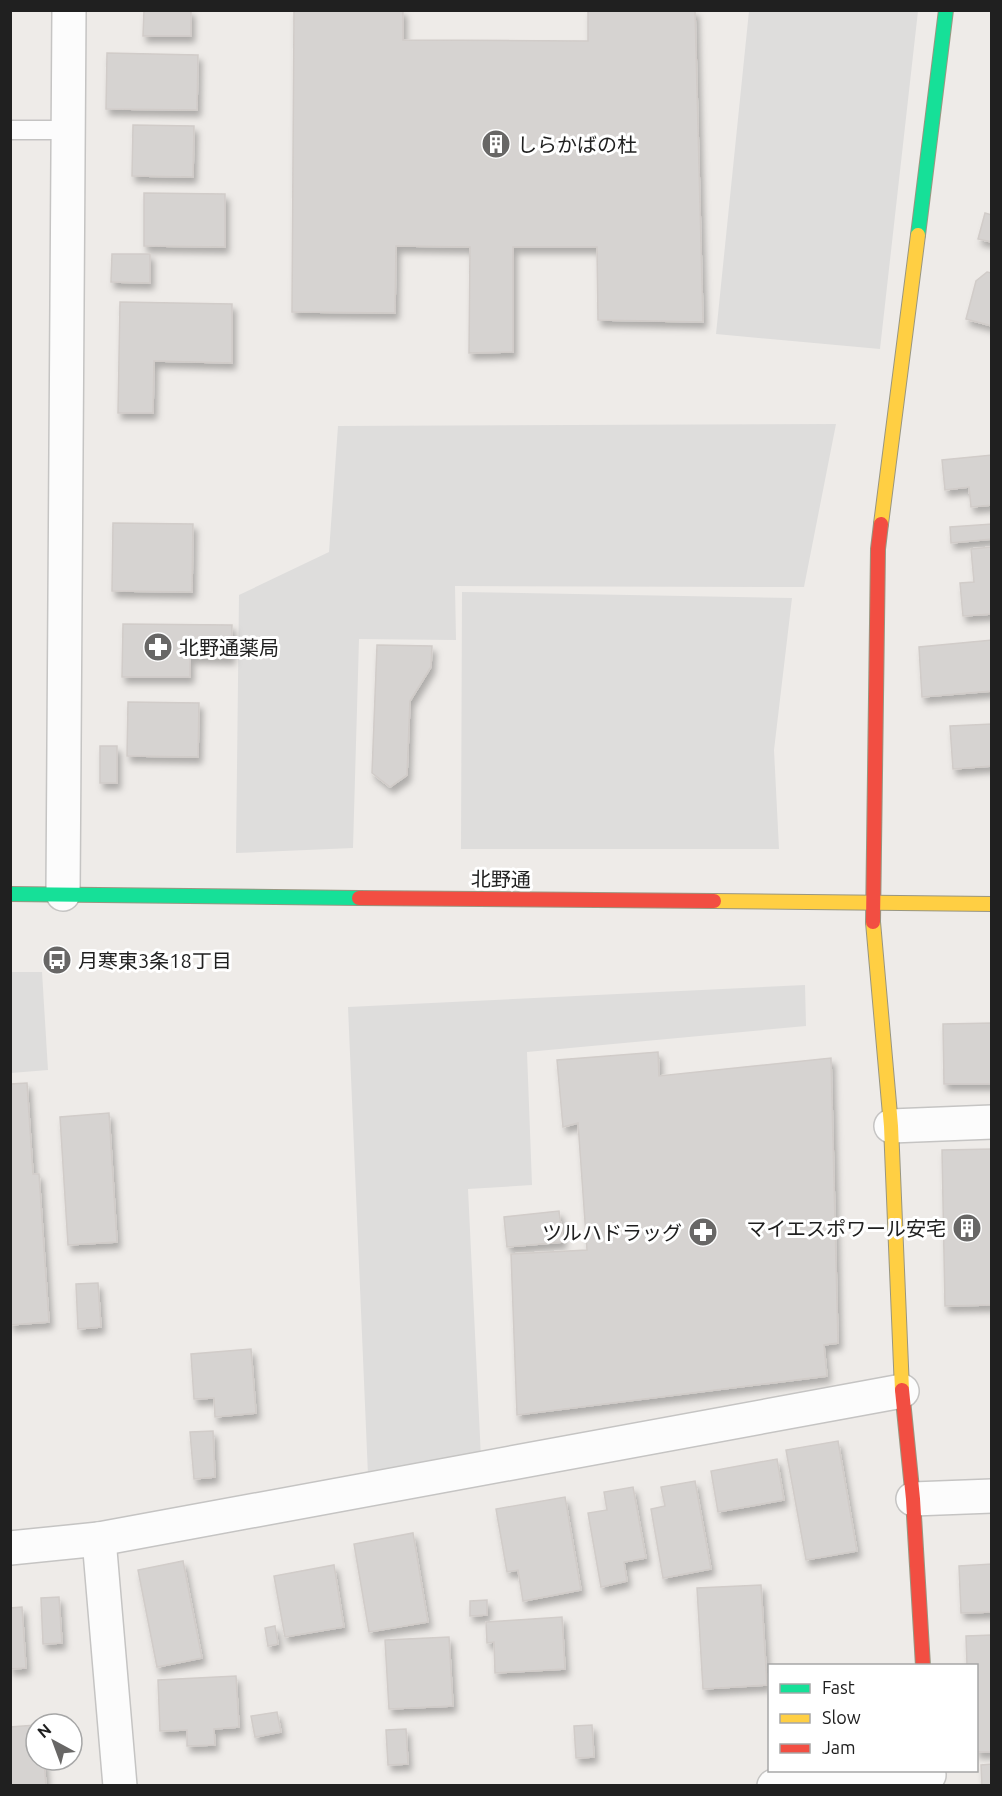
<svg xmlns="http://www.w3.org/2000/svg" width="1002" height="1796" viewBox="0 0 1002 1796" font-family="Ubuntu,'Noto Sans JP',sans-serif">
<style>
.parking{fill:#dedddc}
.building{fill:#d6d3d1;stroke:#d1ccc9;stroke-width:1.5;filter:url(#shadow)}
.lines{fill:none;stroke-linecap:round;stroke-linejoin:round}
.lane-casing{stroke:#c5c4c3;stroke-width:21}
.street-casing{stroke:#c5c4c3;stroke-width:36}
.fast-casing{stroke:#999680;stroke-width:16}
.slow-casing{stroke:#999680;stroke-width:16}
.jam-casing{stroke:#999680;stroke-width:16}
.lane{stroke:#fcfcfc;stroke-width:18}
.street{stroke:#fcfcfc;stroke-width:33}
.fast{stroke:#16e098;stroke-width:14}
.slow{stroke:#ffcf43;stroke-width:14}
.jam{stroke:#f24e42;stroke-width:14}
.labels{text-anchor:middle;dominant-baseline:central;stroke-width:6;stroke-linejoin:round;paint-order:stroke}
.poi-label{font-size:20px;fill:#202020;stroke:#fff;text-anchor:start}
.street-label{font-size:20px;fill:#202020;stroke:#fff}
</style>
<defs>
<filter id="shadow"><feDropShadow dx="3.5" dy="6" stdDeviation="3" flood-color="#0004"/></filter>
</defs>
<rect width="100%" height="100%" fill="#eeebe8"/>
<g class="parking">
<path d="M 749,11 L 918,11 L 880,349 L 716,334 Z"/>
<path d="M 836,424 L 804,587 L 455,586 L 456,640 L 359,639 L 353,848 L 236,853 L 239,595 L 329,552 L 338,426 Z"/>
<path d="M 462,592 L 792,598 L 774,750 L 779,849 L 461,849 Z"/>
<path d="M 11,972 L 42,972 L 48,1070 L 11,1073 Z"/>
<path d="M 805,985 L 806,1026 L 527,1052 L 532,1185 L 468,1189 L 481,1458 L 368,1475 L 348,1007 Z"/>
</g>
<g class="building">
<path d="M 144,10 L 191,10 L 191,36 L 143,36 Z"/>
<path d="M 294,10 L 403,10 L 403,40 L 588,41 L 588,10 L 695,10 L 703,322 L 598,320 L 597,247 L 513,247 L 513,352 L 469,353 L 470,247 L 396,246 L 395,313 L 292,312 Z"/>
<path d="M 107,53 L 198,55 L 197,110 L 106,109 Z"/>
<path d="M 133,125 L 194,126 L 193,177 L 132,176 Z"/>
<path d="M 144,193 L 225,194 L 225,247 L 144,246 Z"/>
<path d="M 985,213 L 992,215 L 992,242 L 978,239 Z"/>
<path d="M 112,254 L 150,254 L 150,283 L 111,282 Z"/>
<path d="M 987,272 L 992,273 L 992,326 L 966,319 L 976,281 Z"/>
<path d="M 120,302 L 232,304 L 232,363 L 154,361 L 153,413 L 118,413 Z"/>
<path d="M 992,455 L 992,505 L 971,507 L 969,487 L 945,490 L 942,460 Z"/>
<path d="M 113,523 L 193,524 L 192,592 L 112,591 Z"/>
<path d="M 992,524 L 992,539 L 951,543 L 950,527 Z"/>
<path d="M 992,547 L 992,614 L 963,616 L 960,583 L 974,582 L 971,549 Z"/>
<path d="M 123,624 L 232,625 L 231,658 L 190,657 L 190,677 L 122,677 Z"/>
<path d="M 992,640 L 992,691 L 922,697 L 919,647 Z"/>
<path d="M 377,645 L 432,646 L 431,667 L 410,701 L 407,775 L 390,787 L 372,773 Z"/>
<path d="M 128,702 L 199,703 L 198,757 L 127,756 Z"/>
<path d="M 992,724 L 992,766 L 953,769 L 950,726 Z"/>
<rect x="100" y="746" width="17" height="37"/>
<path d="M 992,1023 L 992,1084 L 944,1084 L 943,1024 Z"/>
<path d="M 658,1052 L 659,1076 L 831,1058 L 838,1343 L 824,1345 L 827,1376 L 517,1415 L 511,1254 L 587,1250 L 578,1123 L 563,1127 L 557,1060 Z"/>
<path d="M 27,1083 L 33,1174 L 39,1174 L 49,1322 L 10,1325 L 10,1084 Z"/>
<path d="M 109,1113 L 117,1242 L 68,1245 L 60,1117 Z"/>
<path d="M 992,1149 L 992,1305 L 945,1306 L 942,1150 Z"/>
<path d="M 559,1211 L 563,1242 L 507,1247 L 504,1217 Z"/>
<path d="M 98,1283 L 101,1327 L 78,1329 L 76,1284 Z"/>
<path d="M 251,1349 L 256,1413 L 215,1417 L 214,1398 L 194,1399 L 191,1354 Z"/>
<path d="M 213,1431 L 215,1477 L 194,1479 L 190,1432 Z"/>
<path d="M 838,1441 L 857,1551 L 806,1560 L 786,1450 Z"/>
<path d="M 777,1459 L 784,1500 L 718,1512 L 711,1471 Z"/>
<path d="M 695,1481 L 711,1569 L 663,1578 L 651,1509 L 665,1506 L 661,1487 Z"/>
<path d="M 633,1487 L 646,1558 L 624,1562 L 627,1581 L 601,1587 L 588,1513 L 607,1510 L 604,1492 Z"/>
<path d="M 565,1497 L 581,1590 L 523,1601 L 518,1570 L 507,1572 L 496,1509 Z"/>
<path d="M 413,1533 L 428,1622 L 369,1632 L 354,1544 Z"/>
<path d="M 183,1561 L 202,1658 L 157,1667 L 138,1570 Z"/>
<path d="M 992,1564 L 992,1612 L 961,1613 L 959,1566 Z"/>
<path d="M 334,1565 L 344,1627 L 285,1637 L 274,1576 Z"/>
<path d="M 761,1585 L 767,1685 L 703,1689 L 697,1588 Z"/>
<path d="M 59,1597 L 62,1643 L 43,1644 L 41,1598 Z"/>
<path d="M 487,1600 L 487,1615 L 470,1616 L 470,1601 Z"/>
<path d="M 22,1607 L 26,1668 L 10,1669 L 10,1608 Z"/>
<path d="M 562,1617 L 565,1669 L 495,1673 L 494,1642 L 487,1643 L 486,1622 Z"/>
<path d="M 275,1626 L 278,1644 L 268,1646 L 265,1628 Z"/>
<path d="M 992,1635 L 992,1752 L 976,1752 L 976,1666 L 967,1666 L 966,1636 Z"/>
<path d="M 449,1637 L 453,1706 L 389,1709 L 385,1640 Z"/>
<path d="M 236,1676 L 239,1727 L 214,1729 L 215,1745 L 187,1746 L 187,1730 L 160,1731 L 158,1680 Z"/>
<path d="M 277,1712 L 281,1732 L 255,1737 L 251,1716 Z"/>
<path d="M 36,1725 L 36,1760 L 44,1760 L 46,1786 L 10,1786 L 10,1727 Z"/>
<path d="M 592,1725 L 594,1757 L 576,1758 L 574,1726 Z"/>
<path d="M 406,1729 L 408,1764 L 388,1765 L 386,1730 Z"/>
<path d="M 992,1764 L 992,1786 L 982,1786 L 981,1765 Z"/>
</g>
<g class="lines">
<g class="lane-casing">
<path id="lane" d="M 10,130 L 68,130"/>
</g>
<g class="street-casing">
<g id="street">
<path d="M 63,894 L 69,10"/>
<path d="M 891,1126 L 992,1122"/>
<path d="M 913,1499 L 992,1496"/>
<path d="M 99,1539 L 120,1786"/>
<path d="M 10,1548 L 99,1539 L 902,1391"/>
<path d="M 774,1786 L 929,1775"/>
</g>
</g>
<g class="fast-casing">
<g id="fast">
<path d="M 918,235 L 946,10"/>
<path d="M 10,894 L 359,898"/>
</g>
</g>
<g class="slow-casing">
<g id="slow">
<path d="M 881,524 L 918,235"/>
<path d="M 714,901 L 992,904"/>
<path d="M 873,922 L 891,1126 L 902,1390"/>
</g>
</g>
<g class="jam-casing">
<g id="jam">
<path d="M 359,898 L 714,901"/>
<path d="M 873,922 L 878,549 L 881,524"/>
<path d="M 902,1390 L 913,1499 L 923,1666"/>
</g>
</g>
<use href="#lane" class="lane"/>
<use href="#street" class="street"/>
<use href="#fast" class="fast"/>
<use href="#slow" class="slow"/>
<use href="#jam" class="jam"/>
</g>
<defs>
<g id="building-disc" transform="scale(1.5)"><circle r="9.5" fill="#686766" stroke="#fff"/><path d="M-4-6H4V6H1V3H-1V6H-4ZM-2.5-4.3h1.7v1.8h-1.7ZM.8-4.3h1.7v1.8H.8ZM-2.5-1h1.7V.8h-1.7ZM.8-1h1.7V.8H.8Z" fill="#fff"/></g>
<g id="pharmacy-disc" transform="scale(1.5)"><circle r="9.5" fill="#686766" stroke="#fff"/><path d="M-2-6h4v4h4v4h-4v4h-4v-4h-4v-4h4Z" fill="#fff"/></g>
<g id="bus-disc" transform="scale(1.5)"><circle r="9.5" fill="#686766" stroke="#fff"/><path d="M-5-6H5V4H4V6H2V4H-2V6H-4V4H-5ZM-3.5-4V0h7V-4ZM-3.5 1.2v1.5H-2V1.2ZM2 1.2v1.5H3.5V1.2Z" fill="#fff"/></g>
</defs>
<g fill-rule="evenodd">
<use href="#building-disc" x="496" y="144"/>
<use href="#pharmacy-disc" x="158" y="647"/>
<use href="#bus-disc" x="57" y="960"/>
<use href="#building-disc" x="967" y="1228"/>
<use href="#pharmacy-disc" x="703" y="1232"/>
</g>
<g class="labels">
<g class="poi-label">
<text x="517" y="144">しらかばの杜</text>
<text x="179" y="647">北野通薬局</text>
<text x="78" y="960">月寒東3条18丁目</text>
<text x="946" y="1228" text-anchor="end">マイエスポワール安宅</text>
<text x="682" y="1232" text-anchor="end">ツルハドラッグ</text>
</g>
<g class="street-label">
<text transform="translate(501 879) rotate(1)">北野通</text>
</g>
</g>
<rect width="1002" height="1796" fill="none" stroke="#202020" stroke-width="24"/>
<rect x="768" y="1664" width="210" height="108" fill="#ffffff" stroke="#a6a6a6" stroke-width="1.5"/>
<rect x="780" y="1684" width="30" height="9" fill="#16e098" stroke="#a6a6a6" stroke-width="1.5"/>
<text x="822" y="1694" font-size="18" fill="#202020">Fast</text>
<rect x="780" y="1714" width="30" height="9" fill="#ffcf43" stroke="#a6a6a6" stroke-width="1.5"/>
<text x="822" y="1724" font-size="18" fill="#202020">Slow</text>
<rect x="780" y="1744" width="30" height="9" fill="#f24e42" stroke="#a6a6a6" stroke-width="1.5"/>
<text x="822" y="1754" font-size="18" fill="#202020">Jam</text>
<g transform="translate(54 1742) rotate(319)"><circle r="28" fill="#ffffff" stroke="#a6a6a6" stroke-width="1.5"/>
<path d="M0-4.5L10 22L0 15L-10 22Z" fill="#686766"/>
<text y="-9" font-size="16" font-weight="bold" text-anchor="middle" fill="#202020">N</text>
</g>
</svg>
